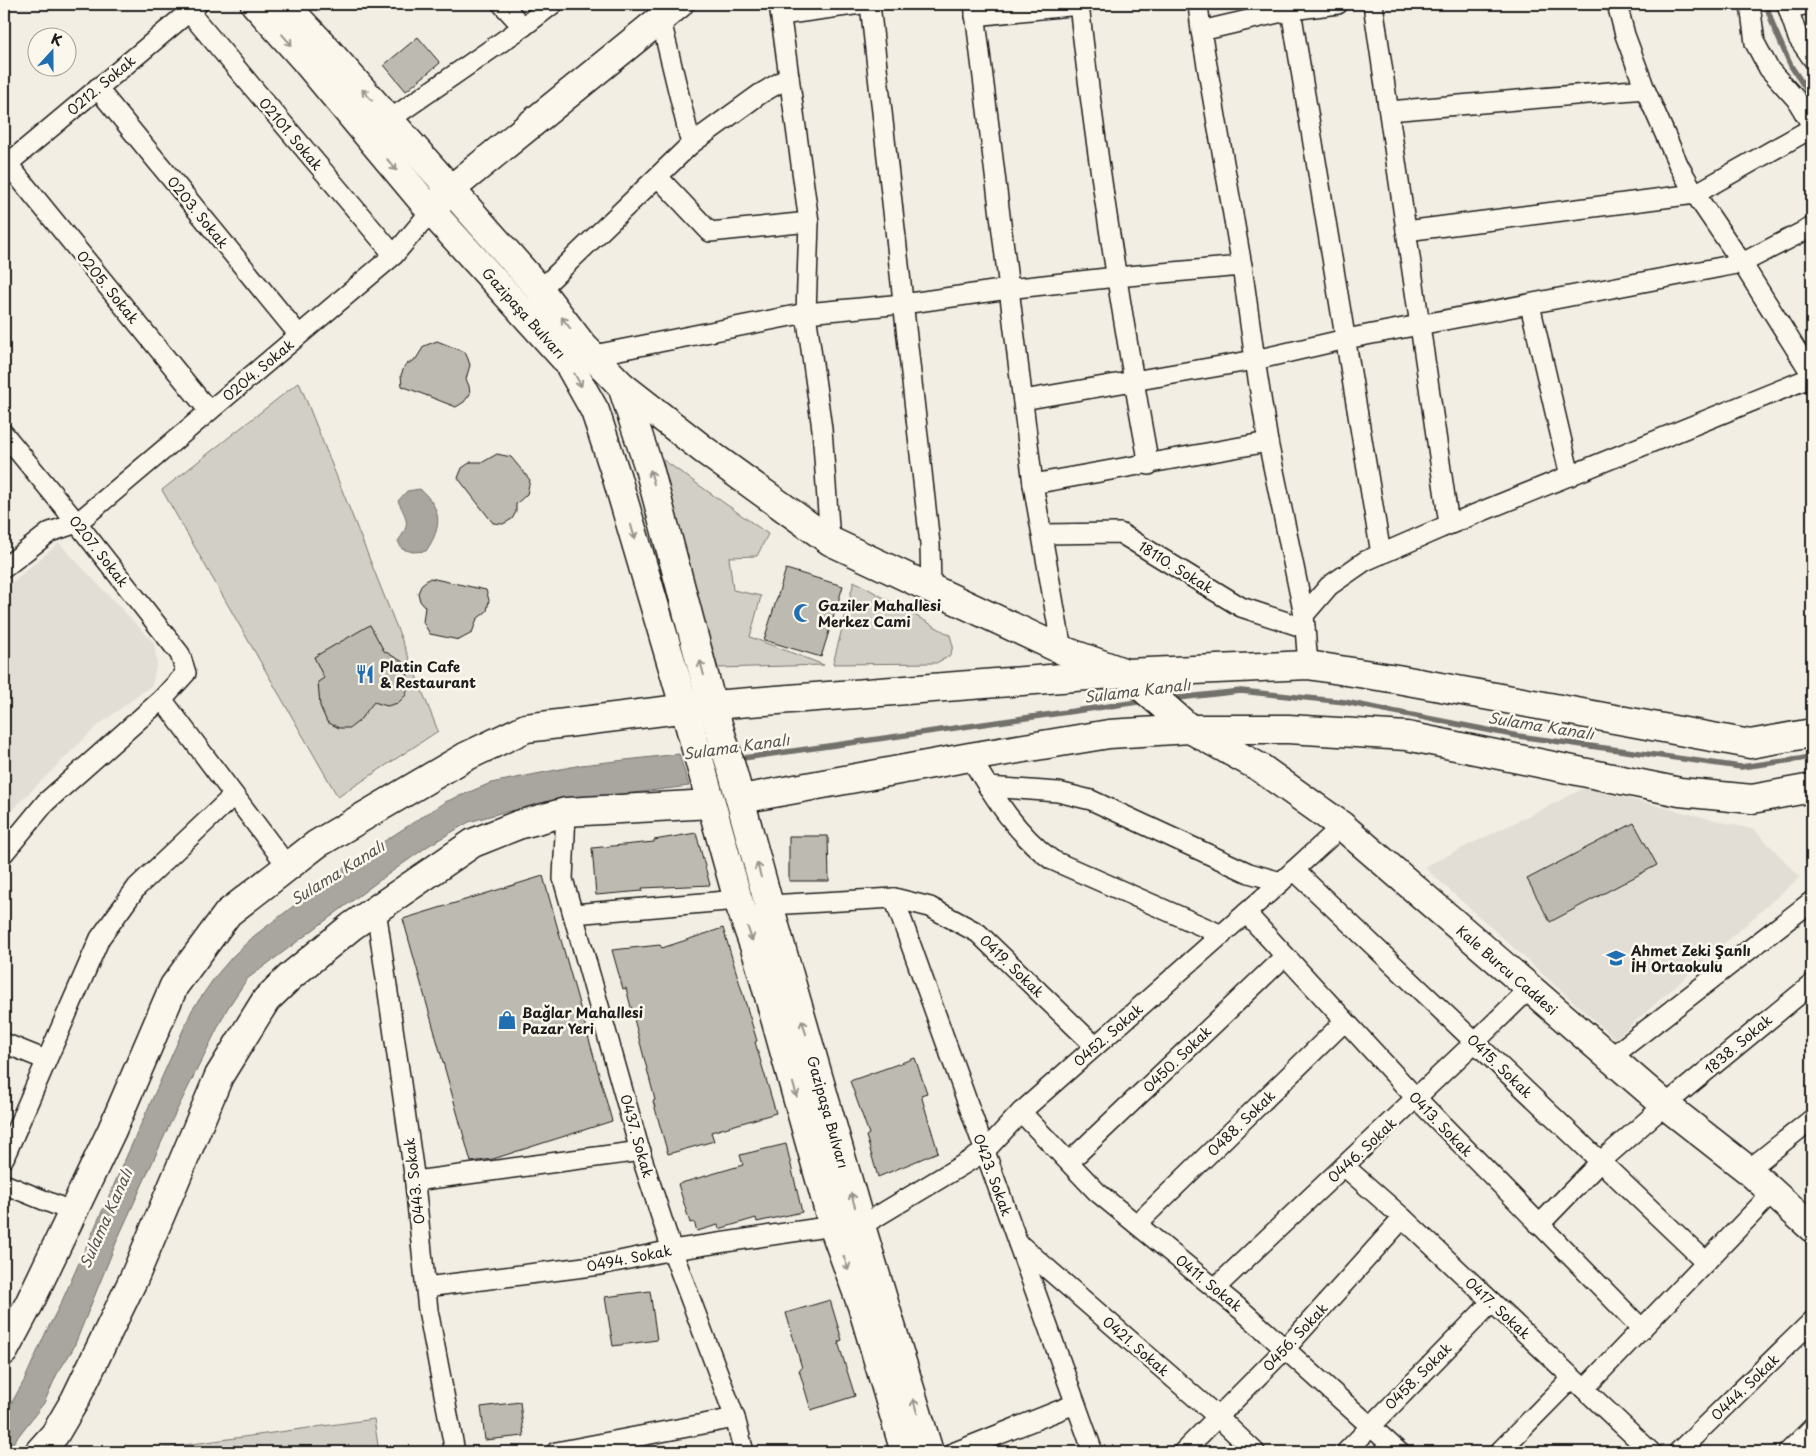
<svg xmlns="http://www.w3.org/2000/svg" width="1816" height="1456" viewBox="0 0 1816 1456" font-family="'Playpen Sans',sans-serif">
<style>
.built{fill:#e2ded5}
.green{fill:#d2cfc6;stroke:#777671}
.water{fill:#a9a6a0;stroke:#716f6b}
.lines{fill:none;stroke-linecap:round;stroke-linejoin:round}
.stream{stroke:#716f6b;stroke-width:5.5}
.building{fill:#bdbab1;stroke:#1c1c1c}
.street-casing{stroke:#1c1c1c;stroke-width:22}
.secondary-casing{stroke:#1c1c1c;stroke-width:31}
.street{stroke:#fbf7ec;stroke-width:19}
.secondary{stroke:#fbf7ec;stroke-width:28}
.oneway{stroke:#97948e}
.labels{text-anchor:middle;dominant-baseline:central;stroke-width:5;stroke-linejoin:round;paint-order:stroke}
.street-label{font-size:14px;fill:#1c1c1c;stroke:#fbf7ec}
.poi-label{font-size:14px;font-weight:bold;fill:#1c1c1c;stroke:#fbf7ec;text-anchor:start}
.water-label{font-size:15px;font-style:italic;fill:#545351;stroke:#fbf7ec}
</style>
<rect width="100%" height="100%" fill="#f2eee4"/>
<filter id="ink" filterUnits="userSpaceOnUse"><feTurbulence type="fractalNoise" baseFrequency=".02" numOctaves="2"/><feDisplacementMap in="SourceGraphic" scale="10" xChannelSelector="R" yChannelSelector="G"/><feConvolveMatrix kernelMatrix="1 2 1 2 8 2 1 2 1" color-interpolation-filters="sRGB"/></filter>
<g filter="url(#ink)">
<g class="built">
<path d="M 59,543 L 154,643 L 157,662 L 152,685 L 96,727 L 15,807 L 4,822 L 4,589 Z"/>
<path d="M 1585,788 L 1755,830 L 1800,877 L 1615,1039 L 1424,867 Z"/>
</g>
<g class="green">
<path d="M 299,382 L 438,731 L 338,797 L 162,490 Z"/>
<path d="M 655,454 L 768,534 L 757,556 L 729,557 L 733,590 L 761,596 L 750,637 L 824,665 L 718,668 Z"/>
<path d="M 854,581 L 950,635 L 953,646 L 950,656 L 936,663 L 833,664 Z"/>
<path d="M 374,1419 L 379,1452 L 134,1452 Z"/>
</g>
<g class="water">
<path d="M 420,489 C 442,509 443,526 426,551 L 413,552 L 402,549 L 398,541 C 411,524 407,519 398,501 L 407,491 Z"/>
<path d="M 679,754 L 689,786 L 570,801 L 500,813 L 469,822 L 428,846 L 380,880 L 247,979 L 227,1009 L 168,1128 L 118,1238 L 73,1349 L 57,1374 L 44,1403 L 6,1452 L 4,1452 L 4,1416 L 24,1381 L 46,1332 L 62,1301 L 192,1010 L 215,977 L 233,956 L 254,936 L 349,864 L 445,802 L 491,783 L 581,765 Z"/>
</g>
<g class="lines">
<g class="stream">
<path d="M 1766,4 L 1774,28 L 1791,66 L 1812,98"/>
<path d="M 1169,699 L 1241,691 L 1345,702 L 1518,736 L 1741,767 L 1800,759 L 1812,756"/>
<path d="M 736,759 L 1145,701"/>
</g>
</g>
<g class="building">
<path d="M 418,37 L 440,63 L 406,91 L 384,65 Z"/>
<path d="M 437,341 L 465,352 L 468,359 L 470,365 L 466,379 L 469,386 L 470,394 L 464,402 L 456,407 L 402,386 L 401,375 L 405,365 L 416,359 L 424,346 Z"/>
<path d="M 497,454 L 511,457 L 530,480 L 527,494 L 516,504 L 516,512 L 512,519 L 503,524 L 493,523 L 458,478 L 462,468 L 471,462 L 483,462 Z"/>
<path d="M 786,569 L 843,586 L 821,657 L 764,640 Z"/>
<path d="M 430,578 L 486,590 L 489,600 L 487,611 L 477,619 L 472,633 L 459,640 L 430,634 L 423,622 L 425,607 L 420,601 L 418,593 L 422,584 Z"/>
<path d="M 370,625 L 384,651 L 403,662 L 407,671 L 409,683 L 406,695 L 398,703 L 387,706 L 374,702 L 359,721 L 350,728 L 339,728 L 327,722 L 320,706 L 318,682 L 324,678 L 314,657 Z"/>
<path d="M 1634,823 L 1657,865 L 1550,922 L 1527,879 Z"/>
<path d="M 696,833 L 710,885 L 642,888 L 643,891 L 596,895 L 592,848 L 654,842 L 654,840 Z"/>
<path d="M 789,836 L 828,836 L 829,881 L 789,881 Z"/>
<path d="M 543,876 L 612,1121 L 493,1159 L 471,1162 L 403,919 Z"/>
<path d="M 723,928 L 757,1041 L 755,1042 L 776,1113 L 711,1132 L 714,1141 L 668,1154 L 653,1101 L 655,1100 L 626,988 L 623,989 L 612,950 L 660,945 L 662,948 Z"/>
<path d="M 915,1058 L 927,1093 L 921,1095 L 938,1152 L 878,1177 L 866,1136 L 869,1134 L 850,1081 Z"/>
<path d="M 786,1144 L 802,1212 L 757,1222 L 756,1218 L 719,1229 L 718,1225 L 697,1231 L 694,1222 L 690,1223 L 678,1184 L 743,1165 L 740,1155 Z"/>
<path d="M 650,1291 L 657,1340 L 613,1346 L 605,1297 Z"/>
<path d="M 830,1300 L 842,1340 L 838,1342 L 855,1396 L 811,1410 L 799,1370 L 802,1368 L 786,1313 Z"/>
<path d="M 520,1402 L 524,1436 L 485,1440 L 481,1407 Z"/>
</g>
<g class="lines">
<g class="street-casing">
<g id="street">
<path d="M 502,4 L 523,27"/>
<path d="M 657,4 L 691,144"/>
<path d="M 779,4 L 809,222 L 806,313 L 822,429 L 830,541"/>
<path d="M 870,4 L 930,544 L 931,588"/>
<path d="M 974,4 L 1033,484 L 1062,650"/>
<path d="M 1079,4 C 1096,158 1121,312 1149,465"/>
<path d="M 1198,4 L 1201,31 L 1242,266 L 1255,360 L 1268,442 L 1304,615 L 1308,665"/>
<path d="M 1373,4 L 1449,524"/>
<path d="M 1617,4 L 1625,35 L 1645,89 L 1679,166 L 1695,194 L 1742,263 L 1812,375"/>
<path d="M 1750,4 L 1755,43 L 1769,69 L 1796,99 L 1812,126"/>
<path d="M 1788,4 L 1788,8 L 1798,38 L 1812,58"/>
<path d="M 1788,8 L 1811,4"/>
<path d="M 1291,10 L 1381,554"/>
<path d="M 189,12 L 394,255"/>
<path d="M 781,15 L 861,4"/>
<path d="M 975,16 L 1079,5"/>
<path d="M 1201,31 L 1291,10 L 1338,4"/>
<path d="M 97,88 L 299,335"/>
<path d="M 1389,111 L 1645,89"/>
<path d="M 389,120 L 523,27 L 553,4"/>
<path d="M 7,163 L 209,411"/>
<path d="M 4,167 L 197,5"/>
<path d="M 658,177 L 710,232 L 809,222"/>
<path d="M 1406,231 L 1695,194 L 1812,128"/>
<path d="M 540,290 L 691,144 L 760,94 L 789,77"/>
<path d="M 1530,305 L 1570,476"/>
<path d="M 594,355 L 806,313 L 903,304 L 1008,289 L 1116,277 L 1242,266"/>
<path d="M 1023,400 L 1255,360 L 1346,339 L 1742,263 L 1812,227"/>
<path d="M 4,434 L 77,523 L 180,654 L 186,673 L 162,699 L 46,802 L 4,853"/>
<path d="M 1033,484 L 1268,442"/>
<path d="M 1042,534 L 1120,533 L 1241,607 L 1305,628"/>
<path d="M 4,568 L 50,532 L 77,523 L 394,255 L 431,211"/>
<path d="M 1304,615 L 1329,586 L 1365,561 L 1441,528 L 1812,377"/>
<path d="M 162,699 L 288,867"/>
<path d="M 970,757 C 993,795 1015,833 1052,860 L 1222,935"/>
<path d="M 988,787 L 1058,792 L 1091,800 L 1249,873 L 1281,882"/>
<path d="M 566,812 L 563,879 L 642,1158 L 672,1250 L 735,1418 L 744,1452"/>
<path d="M 1294,870 L 1706,1262"/>
<path d="M 894,898 L 1093,1452"/>
<path d="M 769,905 L 894,898 L 930,907 L 978,933 L 1095,1046"/>
<path d="M 376,909 L 414,1174 L 428,1310 L 455,1452"/>
<path d="M 1246,913 L 1416,1098 L 1642,1329"/>
<path d="M 573,914 L 738,900"/>
<path d="M 4,1043 L 46,1060"/>
<path d="M 1610,1058 L 1812,901"/>
<path d="M 1021,1112 L 1097,1192 L 1245,1313 L 1399,1452"/>
<path d="M 4,1158 L 100,938 L 137,887 L 234,795"/>
<path d="M 1069,1162 L 1285,956"/>
<path d="M 1344,1166 L 1403,1218 L 1651,1452"/>
<path d="M 1748,1170 L 1812,1119"/>
<path d="M 415,1181 L 641,1151"/>
<path d="M 4,1184 L 73,1212"/>
<path d="M 1137,1224 L 1345,1021"/>
<path d="M 1539,1225 L 1600,1162 L 1665,1105 L 1812,984"/>
<path d="M 861,1226 L 984,1152 L 1021,1112 L 1281,882 L 1342,826"/>
<path d="M 1018,1243 L 1218,1417 L 1255,1452"/>
<path d="M 426,1287 L 600,1265 L 672,1250 L 833,1226"/>
<path d="M 1215,1288 L 1475,1042 L 1529,989"/>
<path d="M 1584,1389 L 1773,1192"/>
<path d="M 556,1452 L 735,1418"/>
<path d="M 955,1452 L 1075,1404"/>
<path d="M 1183,1452 L 1285,1349 L 1403,1218"/>
<path d="M 1346,1452 L 1492,1302"/>
<path d="M 1499,1452 L 1572,1378"/>
<path d="M 1678,1452 L 1812,1321"/>
<path d="M 1788,1452 L 1812,1428"/>
</g>
</g>
<g class="secondary-casing">
<g id="secondary">
<path d="M 255,4 L 305,60 L 431,211 L 567,361 L 595,411 L 616,475 L 685,709 L 738,900 L 758,957 L 833,1226 L 862,1306 L 905,1452"/>
<path d="M 284,4 L 320,42 L 540,290 L 582,345 L 622,386 L 649,468 L 712,705 L 732,770 L 769,905 L 861,1226 L 929,1452"/>
<path d="M 438,203 L 450,190 L 679,4"/>
<path d="M 622,386 L 704,450 L 830,541 L 1062,650 L 1126,673 L 1190,729 L 1259,767 L 1342,826 L 1665,1105 L 1748,1170 L 1812,1228"/>
<path d="M 741,799 L 970,757 L 1109,734 L 1190,729 L 1288,729 L 1407,736 L 1680,792 L 1752,799 L 1812,788"/>
<path d="M 4,1351 L 29,1304 L 112,1130 L 174,986 L 228,913 L 317,844 L 465,757 L 526,728 L 712,705 L 1126,673 L 1308,665 L 1397,679 L 1750,744 L 1812,733"/>
<path d="M 39,1452 L 55,1434 L 75,1400 L 134,1278 L 219,1076 L 266,1000 L 292,975 L 352,926 L 473,843 L 518,825 L 566,812 L 711,804"/>
</g>
</g>
<use href="#street" class="street"/>
<use href="#secondary" class="secondary"/>
</g>
<defs><path id="oneway-shaft" d="M-6 0H5M1.5-3L5.5 0L1.5 3" fill="none" stroke-width="1.6" stroke-linecap="round" stroke-linejoin="round" transform="scale(1.25)"/></defs>
<g class="oneway">
<use href="#oneway-shaft" transform="translate(287 40) rotate(49)"/>
<use href="#oneway-shaft" transform="translate(367 95) rotate(-131)"/>
<use href="#oneway-shaft" transform="translate(392 165) rotate(50)"/>
<use href="#oneway-shaft" transform="translate(566 323) rotate(-128)"/>
<use href="#oneway-shaft" transform="translate(578 380) rotate(61)"/>
<use href="#oneway-shaft" transform="translate(652 477) rotate(-105)"/>
<use href="#oneway-shaft" transform="translate(633 532) rotate(74)"/>
<use href="#oneway-shaft" transform="translate(702 668) rotate(-105)"/>
<use href="#oneway-shaft" transform="translate(759 870) rotate(-105)"/>
<use href="#oneway-shaft" transform="translate(750 934) rotate(71)"/>
<use href="#oneway-shaft" transform="translate(804 1027) rotate(-106)"/>
<use href="#oneway-shaft" transform="translate(795 1090) rotate(74)"/>
<use href="#oneway-shaft" transform="translate(853 1200) rotate(-106)"/>
<use href="#oneway-shaft" transform="translate(846 1263) rotate(70)"/>
<use href="#oneway-shaft" transform="translate(915 1406) rotate(-107)"/>
</g>
</g>
<defs>
<g id="mosque-bare" transform="scale(1.5)"><path d="M3.5-4.9A6 6 0 1 0 3.5 4.9A5 5 0 1 1 3.5-4.9Z" fill="#1f6fb2" stroke="#fbf7ec" stroke-width="2.5" paint-order="stroke"/></g>
<g id="restaurant-bare" transform="scale(1.5)"><path d="M-5-6h1v4h1v-4h1v4h1v-4h1v5L-1.5 .5V6h-2V.5L-5-1ZM5-6V6H3V1.5H1.5Q1.5-4 5-6Z" fill="#1f6fb2" stroke="#fbf7ec" stroke-width="2.5" paint-order="stroke"/></g>
<g id="school-bare" transform="scale(1.5)"><path d="M0-5L7-2L0 1L-7-2ZM-4 1L0 2.5L4 1V4Q0 6-4 4Z" fill="#1f6fb2" stroke="#fbf7ec" stroke-width="2.5" paint-order="stroke"/></g>
<g id="shop-bare" transform="scale(1.5)"><path d="M-5-2.5h2.3a2.7 3.5 0 0 1 5.4 0H5L5.5 6h-11ZM-1.5-2.5h3a1.5 2.3 0 0 0-3 0Z" fill="#1f6fb2" stroke="#fbf7ec" stroke-width="2.5" paint-order="stroke"/></g>
</defs>
<g fill-rule="evenodd">
<use href="#mosque-bare" x="803" y="613"/>
<use href="#restaurant-bare" x="365" y="674"/>
<use href="#school-bare" x="1616" y="958"/>
<use href="#shop-bare" x="507" y="1020"/>
</g>
<g class="labels">
<g class="street-label">
<text transform="translate(101 85) rotate(-40)">0212. Sokak</text>
<text transform="translate(291 134) rotate(50)">02101. Sokak</text>
<text transform="translate(198 212) rotate(51)">0203. Sokak</text>
<text transform="translate(108 287) rotate(51)">0205. Sokak</text>
<text transform="translate(524 313) rotate(48)">Gazipaşa Bulvarı</text>
<text transform="translate(258 370) rotate(-40)">0204. Sokak</text>
<text transform="translate(99 551) rotate(52)">0207. Sokak</text>
<text transform="translate(1176 567) rotate(32)">18110. Sokak</text>
<text transform="translate(1012 966) rotate(44)">0419. Sokak</text>
<text transform="translate(1507 970) rotate(41)">Kale Burcu Caddesi</text>
<text transform="translate(1108 1035) rotate(-41)">0452. Sokak</text>
<text transform="translate(1738 1044) rotate(-40)">1838. Sokak</text>
<text transform="translate(1177 1059) rotate(-44)">0450. Sokak</text>
<text transform="translate(1500 1066) rotate(44)">0415. Sokak</text>
<text transform="translate(828 1112) rotate(74)">Gazipaşa Bulvarı</text>
<text transform="translate(1241 1123) rotate(-44)">0488. Sokak</text>
<text transform="translate(1441 1124) rotate(46)">0413. Sokak</text>
<text transform="translate(637 1136) rotate(74)">0437. Sokak</text>
<text transform="translate(1362 1150) rotate(-43)">0446. Sokak</text>
<text transform="translate(993 1175) rotate(70)">0423. Sokak</text>
<text transform="translate(414 1181) rotate(-97)">0443. Sokak</text>
<text transform="translate(629 1258) rotate(-11)">0494. Sokak</text>
<text transform="translate(1209 1283) rotate(39)">0411. Sokak</text>
<text transform="translate(1498 1308) rotate(43)">0417. Sokak</text>
<text transform="translate(1295 1337) rotate(-47)">0456. Sokak</text>
<text transform="translate(1136 1346) rotate(41)">0421. Sokak</text>
<text transform="translate(1418 1376) rotate(-45)">0458. Sokak</text>
<text transform="translate(1745 1387) rotate(-44)">0444. Sokak</text>
</g>
<g class="poi-label">
<text x="818" y="605">Gaziler Mahallesi<tspan x="818" dy="16">Merkez Cami</tspan></text>
<text x="380" y="666">Platin Cafe<tspan x="380" dy="16">&amp; Restaurant</tspan></text>
<text x="1631" y="950">Ahmet Zeki Şanlı<tspan x="1631" dy="16">İH Ortaokulu</tspan></text>
<text x="522" y="1012">Bağlar Mahallesi<tspan x="522" dy="16">Pazar Yeri</tspan></text>
</g>
<g class="water-label">
<text transform="translate(1137 690) rotate(-7)">Sulama Kanalı</text>
<text transform="translate(1541 725) rotate(9)">Sulama Kanalı</text>
<text transform="translate(736 746) rotate(-8)">Sulama Kanalı</text>
<text transform="translate(337 872) rotate(-32)">Sulama Kanalı</text>
<text transform="translate(105 1218) rotate(-66)">Sulama Kanalı</text>
</g>
</g>
<rect width="1816" height="1456" fill="none" stroke="#fbf7ec" stroke-width="20"/>
<rect x="10" y="10" width="1796" height="1436" fill="none" stroke="#1c1c1c" stroke-width="2" filter="url(#ink)"/>
<g transform="translate(52 52) rotate(21)"><circle r="24" fill="#fbf7ec" stroke="#a29f99"/>
<path d="M0-4L9 19L0 12L-9 19Z" fill="#1f6fb2"/>
<text y="-8" font-size="14" font-weight="bold" text-anchor="middle" fill="#1c1c1c">K</text>
</g>
</svg>
